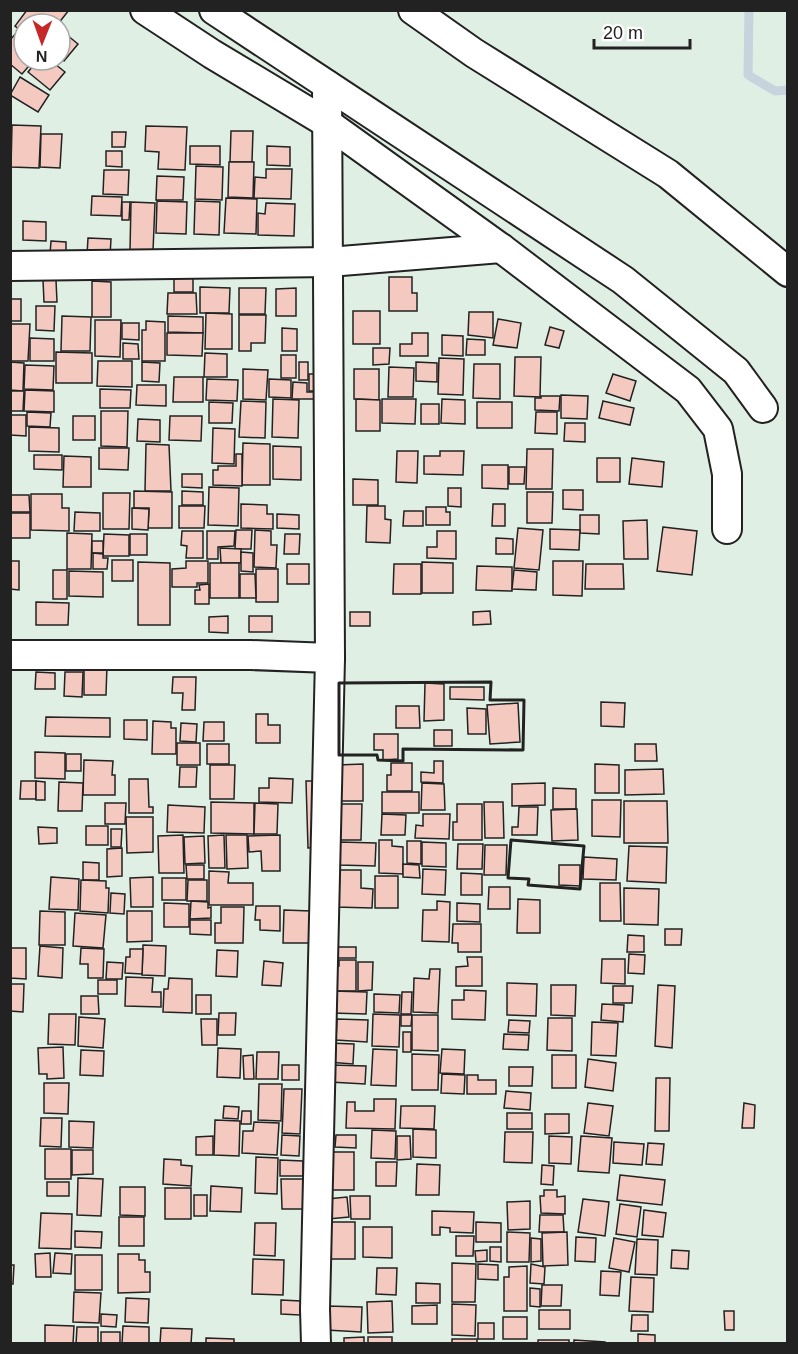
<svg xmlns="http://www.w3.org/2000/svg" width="798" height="1354" viewBox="0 0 798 1354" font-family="Helvetica,sans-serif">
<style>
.green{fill:#e0efe3;stroke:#6f6f6f;stroke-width:1.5;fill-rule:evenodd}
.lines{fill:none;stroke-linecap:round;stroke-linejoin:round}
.stream{stroke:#c7d3dd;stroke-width:9}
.building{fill:#f3c9c0;stroke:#222;stroke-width:1.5}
.minor-casing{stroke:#222;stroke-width:32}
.minor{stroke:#fff;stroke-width:28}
.wall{stroke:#222;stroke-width:3}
</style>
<rect width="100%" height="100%" fill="#fff"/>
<path class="green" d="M 11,11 L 787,11 L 787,1343 L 11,1343 ZM 24,24 L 60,24 L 60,60 L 24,60 Z"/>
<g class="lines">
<path class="stream" d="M 749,10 L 748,75 L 775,91 L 788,90"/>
</g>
<g class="building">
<path d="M 27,10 L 69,10 L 58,24 L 24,24 L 24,33 L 15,26 Z"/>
<path d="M 19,30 L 24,34 L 24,60 L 34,60 L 22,74 L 10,64 L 10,40 Z"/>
<path d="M 61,30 L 78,44 L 64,61 L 60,58 Z"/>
<path d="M 38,60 L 50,60 L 65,72 L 50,90 L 28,72 Z"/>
<path d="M 20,77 L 49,95 L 38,112 L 10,95 Z"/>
<path d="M 12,125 L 41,126 L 39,168 L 11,167 Z"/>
<path d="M 146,126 L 187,127 L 185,170 L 158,169 L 159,152 L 145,151 Z"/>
<path d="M 231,131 L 253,131 L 252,162 L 230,162 Z"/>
<path d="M 112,132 L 126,132 L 125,147 L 112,147 Z"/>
<path d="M 41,134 L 62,134 L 60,168 L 40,167 Z"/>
<path d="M 190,146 L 220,146 L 220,165 L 190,164 Z"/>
<path d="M 267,146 L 290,147 L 290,166 L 267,165 Z"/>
<path d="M 106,151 L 122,151 L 122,167 L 106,166 Z"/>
<path d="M 229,162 L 254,162 L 253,198 L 228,197 Z"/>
<path d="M 196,166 L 223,167 L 222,200 L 195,199 Z"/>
<path d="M 266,169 L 292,169 L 291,199 L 254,198 L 255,177 L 266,178 Z"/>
<path d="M 104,170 L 129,170 L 128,195 L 103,194 Z"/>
<path d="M 157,176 L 184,177 L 183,200 L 156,200 Z"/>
<path d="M 92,196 L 122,197 L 121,216 L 91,215 Z"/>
<path d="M 226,198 L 257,199 L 256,234 L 224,233 Z"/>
<path d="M 157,201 L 187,202 L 186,234 L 156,233 Z"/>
<path d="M 195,201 L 220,202 L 219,235 L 194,234 Z"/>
<path d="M 122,202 L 130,202 L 129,220 L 122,220 Z"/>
<path d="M 131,202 L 155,203 L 153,251 L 130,250 Z"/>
<path d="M 266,203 L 295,204 L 294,236 L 258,235 L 258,213 L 265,214 Z"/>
<path d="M 23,221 L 46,222 L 46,241 L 23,240 Z"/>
<path d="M 88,238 L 111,239 L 110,256 L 87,255 Z"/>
<path d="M 51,241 L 66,242 L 66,255 L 50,254 Z"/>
<rect x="174" y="277" width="19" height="15"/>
<path d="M 389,277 L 412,277 L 412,293 L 417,293 L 417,311 L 389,311 Z"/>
<path d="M 43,280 L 56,280 L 57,302 L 44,302 Z"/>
<path d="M 92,281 L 111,282 L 111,317 L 92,317 Z"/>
<path d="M 200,287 L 230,288 L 229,313 L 200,313 Z"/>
<path d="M 239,288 L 266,288 L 265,314 L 239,314 Z"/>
<path d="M 296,288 L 296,316 L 276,316 L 276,289 Z"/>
<path d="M 168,293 L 196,293 L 197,314 L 167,314 Z"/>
<rect x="10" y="299" width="11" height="22"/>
<path d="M 36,306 L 55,306 L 54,331 L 36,330 Z"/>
<rect x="353" y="311" width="27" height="33"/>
<path d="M 469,312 L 493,312 L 493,338 L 468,335 Z"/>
<path d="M 206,313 L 232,314 L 232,349 L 205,349 Z"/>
<path d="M 239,315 L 266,315 L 265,343 L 251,343 L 251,351 L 239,351 Z"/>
<path d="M 62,316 L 91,317 L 90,351 L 61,351 Z"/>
<path d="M 168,316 L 203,317 L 203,333 L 168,332 Z"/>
<path d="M 498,319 L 521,323 L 517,348 L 493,345 Z"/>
<path d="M 95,320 L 121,320 L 120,357 L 95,356 Z"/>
<path d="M 146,321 L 165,322 L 165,361 L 142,361 L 142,330 L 146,330 Z"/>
<path d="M 122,323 L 139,323 L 139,340 L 122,339 Z"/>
<path d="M 10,324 L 30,324 L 28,361 L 10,361 Z"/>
<path d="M 550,327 L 564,331 L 559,348 L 545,345 Z"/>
<path d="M 282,328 L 297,329 L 297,351 L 282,351 Z"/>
<path d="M 167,333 L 203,333 L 202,356 L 167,355 Z"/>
<path d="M 412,333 L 428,333 L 428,356 L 400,356 L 400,344 L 412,344 Z"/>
<path d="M 442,335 L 463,336 L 463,356 L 442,355 Z"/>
<path d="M 30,338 L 54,339 L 54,361 L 30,361 Z"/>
<path d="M 467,339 L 485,340 L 485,355 L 466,355 Z"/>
<path d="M 123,343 L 138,344 L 139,359 L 123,359 Z"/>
<path d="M 373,348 L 390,348 L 389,364 L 373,365 Z"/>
<path d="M 56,352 L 92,353 L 92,383 L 56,383 Z"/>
<path d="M 205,353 L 227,354 L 227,377 L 204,377 Z"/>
<rect x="281" y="355" width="15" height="23"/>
<path d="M 515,357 L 541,357 L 540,397 L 514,396 Z"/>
<path d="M 439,358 L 464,359 L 463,395 L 438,394 Z"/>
<path d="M 98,361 L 132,361 L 132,387 L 97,386 Z"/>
<path d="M 10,362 L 24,363 L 23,391 L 10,390 Z"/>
<path d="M 142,362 L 160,363 L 159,382 L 142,381 Z"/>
<rect x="299" y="362" width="9" height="18"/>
<path d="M 416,362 L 437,363 L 437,382 L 416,381 Z"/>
<path d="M 474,364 L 500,364 L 500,399 L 473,398 Z"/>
<path d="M 25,365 L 54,366 L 53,390 L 24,389 Z"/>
<path d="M 389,367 L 414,368 L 413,397 L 388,397 Z"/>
<path d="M 243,369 L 268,370 L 266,400 L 243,399 Z"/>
<path d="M 354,369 L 379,369 L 379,400 L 354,399 Z"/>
<rect x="309" y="374" width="19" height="17"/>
<path d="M 613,374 L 636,381 L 630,401 L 606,393 Z"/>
<path d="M 174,377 L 203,377 L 203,402 L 173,402 Z"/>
<path d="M 207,379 L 238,380 L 237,401 L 206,400 Z"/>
<path d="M 269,379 L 291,380 L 291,398 L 269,397 Z"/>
<path d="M 293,382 L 307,383 L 307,392 L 316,392 L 316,399 L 292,399 Z"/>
<path d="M 137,385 L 166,385 L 166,406 L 136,405 Z"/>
<path d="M 100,389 L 131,390 L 130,408 L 100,408 Z"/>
<path d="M 25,390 L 54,391 L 54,412 L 24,411 Z"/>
<path d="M 10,391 L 24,391 L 23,411 L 10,411 Z"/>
<path d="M 561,395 L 588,396 L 587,419 L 561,418 Z"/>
<path d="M 541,396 L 560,396 L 559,411 L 535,410 L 535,398 L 541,398 Z"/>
<path d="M 273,399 L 299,400 L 298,438 L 272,437 Z"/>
<path d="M 356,399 L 380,400 L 380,431 L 356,431 Z"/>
<path d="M 382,399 L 416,399 L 415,424 L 382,423 Z"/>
<path d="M 442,399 L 465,400 L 465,424 L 441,423 Z"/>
<path d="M 241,401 L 266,402 L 265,438 L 239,437 Z"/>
<path d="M 603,401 L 634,408 L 630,425 L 599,418 Z"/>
<path d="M 209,402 L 233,403 L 232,423 L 209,423 Z"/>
<rect x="477" y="402" width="35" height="26"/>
<rect x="421" y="404" width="18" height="20"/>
<path d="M 101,411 L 128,411 L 127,447 L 101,446 Z"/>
<path d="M 27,412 L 51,413 L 50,427 L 27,426 Z"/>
<path d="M 536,412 L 557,412 L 557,434 L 535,433 Z"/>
<path d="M 10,415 L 26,415 L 26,436 L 10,435 Z"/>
<rect x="73" y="416" width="22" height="24"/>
<path d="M 170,416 L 202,416 L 201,441 L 169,440 Z"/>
<path d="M 138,419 L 160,420 L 160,442 L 137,441 Z"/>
<path d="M 565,423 L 585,423 L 585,442 L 564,441 Z"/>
<path d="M 29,427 L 59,428 L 59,452 L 29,451 Z"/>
<path d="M 213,428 L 235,429 L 234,464 L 212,463 Z"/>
<path d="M 243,443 L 270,444 L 270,485 L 242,485 Z"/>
<path d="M 146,444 L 169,445 L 171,491 L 145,491 Z"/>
<path d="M 273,446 L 301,447 L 301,480 L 273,479 Z"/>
<path d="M 99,448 L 129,448 L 128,470 L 99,469 Z"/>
<path d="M 527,449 L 553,449 L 552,489 L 526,489 Z"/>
<path d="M 397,451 L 418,451 L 417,483 L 396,482 Z"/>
<path d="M 440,451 L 464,451 L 463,475 L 424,474 L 424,456 L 440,456 Z"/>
<path d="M 236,454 L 242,454 L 242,486 L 213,485 L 213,470 L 218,470 L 218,466 L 236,466 Z"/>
<path d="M 34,455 L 62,455 L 62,470 L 34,469 Z"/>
<path d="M 64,456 L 91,457 L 91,487 L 63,487 Z"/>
<rect x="597" y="458" width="23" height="24"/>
<path d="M 632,458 L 664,462 L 662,487 L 629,484 Z"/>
<path d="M 482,465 L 508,465 L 508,489 L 482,488 Z"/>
<path d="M 509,467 L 525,467 L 524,484 L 509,484 Z"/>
<path d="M 182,474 L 202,474 L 202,488 L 182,487 Z"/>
<path d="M 353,479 L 378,480 L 378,505 L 353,505 Z"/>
<path d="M 209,487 L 239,488 L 238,526 L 208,525 Z"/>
<path d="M 448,488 L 461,488 L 461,507 L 448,506 Z"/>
<path d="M 563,490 L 583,490 L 583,510 L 563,509 Z"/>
<path d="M 134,491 L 172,492 L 172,528 L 148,528 L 149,508 L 134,508 Z"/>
<path d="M 182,491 L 203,492 L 203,505 L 182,505 Z"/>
<path d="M 527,492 L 553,492 L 552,523 L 527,523 Z"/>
<path d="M 103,493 L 130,493 L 129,529 L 103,529 Z"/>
<path d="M 31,494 L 62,494 L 62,508 L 69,508 L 69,531 L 31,530 Z"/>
<path d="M 10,495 L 29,495 L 30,512 L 10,512 Z"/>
<path d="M 241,504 L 267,505 L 267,514 L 273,514 L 273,529 L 241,528 Z"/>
<path d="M 493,504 L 505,504 L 505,526 L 492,526 Z"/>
<path d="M 179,506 L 205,506 L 204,528 L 179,528 Z"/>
<path d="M 367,506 L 385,506 L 385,519 L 391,520 L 390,543 L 366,542 Z"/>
<path d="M 426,507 L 446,507 L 446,512 L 450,512 L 450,525 L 426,525 Z"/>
<path d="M 132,508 L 149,509 L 148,530 L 132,529 Z"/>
<path d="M 404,511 L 423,511 L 423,526 L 403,526 Z"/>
<path d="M 75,512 L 100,513 L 100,531 L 74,531 Z"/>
<rect x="10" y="513" width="20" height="25"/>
<path d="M 277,514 L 299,515 L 299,529 L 277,528 Z"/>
<path d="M 580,515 L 599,515 L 599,534 L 580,533 Z"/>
<path d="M 647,520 L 648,559 L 624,559 L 623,521 Z"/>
<path d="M 663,527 L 697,531 L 692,575 L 657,571 Z"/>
<path d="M 518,528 L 543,530 L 539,570 L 514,568 Z"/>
<path d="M 550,529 L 580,530 L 579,550 L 550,549 Z"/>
<path d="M 236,530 L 252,530 L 251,549 L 235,549 Z"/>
<path d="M 255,530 L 271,531 L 271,545 L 277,545 L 276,568 L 254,567 Z"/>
<path d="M 182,531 L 203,531 L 203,558 L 186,558 L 187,546 L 181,545 Z"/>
<path d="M 207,531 L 235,531 L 234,546 L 218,547 L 218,559 L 207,559 Z"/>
<path d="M 437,531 L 456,531 L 456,559 L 427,558 L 427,547 L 437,547 Z"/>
<path d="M 67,533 L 92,534 L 91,569 L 67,569 Z"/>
<path d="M 104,534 L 129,535 L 129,556 L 103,556 Z"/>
<rect x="130" y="534" width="17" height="21"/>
<path d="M 285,534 L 300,534 L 299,554 L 284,554 Z"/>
<path d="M 496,538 L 513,539 L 513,554 L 496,554 Z"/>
<rect x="92" y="541" width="11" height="12"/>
<path d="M 220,548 L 241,549 L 241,563 L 221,563 Z"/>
<path d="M 241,552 L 253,553 L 253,572 L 241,571 Z"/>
<path d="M 93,553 L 103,554 L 103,558 L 108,558 L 107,569 L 93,569 Z"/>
<rect x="112" y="560" width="21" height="21"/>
<path d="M 10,561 L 19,561 L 19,590 L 10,589 Z"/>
<path d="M 186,561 L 208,561 L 208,583 L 197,583 L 197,587 L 172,587 L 172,569 L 186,568 Z"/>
<path d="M 553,561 L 583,561 L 582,596 L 553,595 Z"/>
<path d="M 138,562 L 170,563 L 170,625 L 138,625 Z"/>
<path d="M 422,562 L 453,563 L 453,593 L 422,593 Z"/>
<rect x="210" y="563" width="29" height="35"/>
<rect x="287" y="564" width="22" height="20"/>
<path d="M 394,564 L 421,564 L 421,594 L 393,594 Z"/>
<path d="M 586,564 L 623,564 L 624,589 L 585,589 Z"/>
<path d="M 477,566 L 512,567 L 512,591 L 476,590 Z"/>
<rect x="256" y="569" width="22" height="33"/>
<rect x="53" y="570" width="14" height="29"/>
<path d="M 514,570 L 537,572 L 536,590 L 512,589 Z"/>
<path d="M 69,571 L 103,572 L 103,597 L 69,596 Z"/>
<path d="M 240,574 L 255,574 L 256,598 L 240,598 Z"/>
<path d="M 209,584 L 209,604 L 195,604 L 195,590 L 200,590 L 199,585 Z"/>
<path d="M 36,602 L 69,603 L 68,625 L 36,625 Z"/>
<path d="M 490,611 L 491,624 L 473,625 L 473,612 Z"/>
<rect x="350" y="612" width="20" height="14"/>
<path d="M 228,616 L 228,633 L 209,632 L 209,617 Z"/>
<rect x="249" y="616" width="23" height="16"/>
<path d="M 84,665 L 107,665 L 106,695 L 84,695 Z"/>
<path d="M 36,672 L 55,673 L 55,689 L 35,689 Z"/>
<path d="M 65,672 L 83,672 L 82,697 L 64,696 Z"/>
<path d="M 173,677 L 196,677 L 195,710 L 182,710 L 183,693 L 172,693 Z"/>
<path d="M 425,683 L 444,684 L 444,720 L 424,721 Z"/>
<path d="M 450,687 L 484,687 L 484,700 L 450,699 Z"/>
<path d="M 601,702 L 625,703 L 624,727 L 601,726 Z"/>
<path d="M 518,703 L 520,742 L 490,744 L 487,705 Z"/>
<path d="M 396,706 L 419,706 L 420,728 L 396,728 Z"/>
<path d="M 467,708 L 486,709 L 486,734 L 468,734 Z"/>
<path d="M 256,714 L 268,714 L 268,725 L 280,725 L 280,743 L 256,743 Z"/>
<path d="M 46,717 L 110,718 L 110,737 L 45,736 Z"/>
<path d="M 124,720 L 147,720 L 147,740 L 124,739 Z"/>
<path d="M 153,721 L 171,722 L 171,728 L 176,728 L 176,754 L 152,754 Z"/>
<path d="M 204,722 L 224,722 L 224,741 L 203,741 Z"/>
<path d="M 181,723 L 197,724 L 196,742 L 180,741 Z"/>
<rect x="434" y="730" width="18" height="16"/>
<path d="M 374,734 L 398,734 L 398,759 L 383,760 L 383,750 L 374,750 Z"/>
<rect x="177" y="743" width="23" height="22"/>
<rect x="207" y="744" width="22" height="20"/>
<path d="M 635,744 L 656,744 L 657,761 L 635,761 Z"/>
<path d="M 35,752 L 65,753 L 65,779 L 35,778 Z"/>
<rect x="66" y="754" width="15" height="17"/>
<path d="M 84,760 L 113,761 L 112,775 L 115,775 L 115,795 L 83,795 Z"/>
<path d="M 434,761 L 443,761 L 443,783 L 421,782 L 421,772 L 434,773 Z"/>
<path d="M 391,763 L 412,763 L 412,791 L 387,791 L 387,775 L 391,775 Z"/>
<path d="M 363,764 L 363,801 L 337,801 L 337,765 Z"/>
<path d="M 595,764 L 619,765 L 619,793 L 595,793 Z"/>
<path d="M 210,765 L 235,765 L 234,799 L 210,799 Z"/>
<path d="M 180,767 L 197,767 L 196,787 L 179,787 Z"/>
<path d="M 663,769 L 664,794 L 625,795 L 625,770 Z"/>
<path d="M 269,778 L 293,779 L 292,803 L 259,802 L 259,788 L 269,788 Z"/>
<path d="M 129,779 L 148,779 L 149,807 L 153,807 L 153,813 L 129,813 Z"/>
<path d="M 21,781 L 36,781 L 36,799 L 20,799 Z"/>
<path d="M 36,781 L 45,782 L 45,800 L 36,800 Z"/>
<path d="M 306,781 L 324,781 L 326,847 L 308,848 Z"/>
<path d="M 59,782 L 83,783 L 82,811 L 58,811 Z"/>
<path d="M 422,783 L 444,784 L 445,810 L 421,810 Z"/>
<path d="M 545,783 L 545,805 L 512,806 L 512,784 Z"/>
<path d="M 553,788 L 576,789 L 576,809 L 553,809 Z"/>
<rect x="382" y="792" width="37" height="21"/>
<path d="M 592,800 L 621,800 L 620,837 L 592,836 Z"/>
<path d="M 624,801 L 667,801 L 668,843 L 624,843 Z"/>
<path d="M 211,802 L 254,803 L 254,834 L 211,833 Z"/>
<path d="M 484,802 L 503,802 L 504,838 L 485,838 Z"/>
<path d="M 105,803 L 126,803 L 125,824 L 105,824 Z"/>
<path d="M 255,803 L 278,804 L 277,834 L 254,834 Z"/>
<path d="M 337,804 L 362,804 L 361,840 L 337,840 Z"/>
<path d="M 457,804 L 482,804 L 482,840 L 453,840 L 453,822 L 457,822 Z"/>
<path d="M 168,805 L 205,807 L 204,833 L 167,832 Z"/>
<path d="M 519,807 L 538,807 L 537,835 L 512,835 L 512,827 L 518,827 Z"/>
<path d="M 577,809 L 578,840 L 552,841 L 551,810 Z"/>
<path d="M 382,814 L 406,815 L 405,835 L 381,835 Z"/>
<path d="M 423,814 L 450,814 L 449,839 L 415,838 L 416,825 L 423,826 Z"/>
<path d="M 126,817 L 153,817 L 153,852 L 127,853 Z"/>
<rect x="86" y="826" width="22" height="19"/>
<path d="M 38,827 L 57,828 L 57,843 L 39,844 Z"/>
<path d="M 111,829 L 122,829 L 121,847 L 111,847 Z"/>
<path d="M 183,835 L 184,873 L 159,873 L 158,836 Z"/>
<path d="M 224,835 L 225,868 L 209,868 L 208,836 Z"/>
<path d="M 226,835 L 247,835 L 248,868 L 227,869 Z"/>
<path d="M 280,835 L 280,871 L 262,871 L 261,851 L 249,852 L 248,836 Z"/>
<path d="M 204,836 L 205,863 L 185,864 L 184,837 Z"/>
<path d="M 379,840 L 392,840 L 392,846 L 403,847 L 403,874 L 379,873 Z"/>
<path d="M 407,841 L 421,841 L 421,864 L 407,863 Z"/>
<path d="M 340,842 L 376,843 L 375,866 L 339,865 Z"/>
<path d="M 422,842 L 446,843 L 446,867 L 422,866 Z"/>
<path d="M 458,844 L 483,844 L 482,869 L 457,869 Z"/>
<path d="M 485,845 L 507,845 L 506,875 L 484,875 Z"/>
<path d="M 629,846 L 667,847 L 666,883 L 627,881 Z"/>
<path d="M 122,848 L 122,876 L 107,877 L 107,849 Z"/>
<path d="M 584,857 L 617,859 L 616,880 L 583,879 Z"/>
<path d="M 83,862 L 99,863 L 99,880 L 83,880 Z"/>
<path d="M 403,864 L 419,865 L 420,878 L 403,877 Z"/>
<path d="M 186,865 L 204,865 L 204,879 L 187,879 Z"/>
<path d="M 559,865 L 580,865 L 580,886 L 559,885 Z"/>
<path d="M 423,869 L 446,870 L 445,895 L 422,894 Z"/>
<path d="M 336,870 L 361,870 L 361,888 L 373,889 L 372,908 L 335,907 Z"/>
<path d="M 209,871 L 229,872 L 228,883 L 253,883 L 253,905 L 209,905 Z"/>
<path d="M 461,873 L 482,874 L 482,895 L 461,895 Z"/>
<rect x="375" y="876" width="23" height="32"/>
<path d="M 51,877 L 79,879 L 78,910 L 49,909 Z"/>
<path d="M 153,877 L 153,907 L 131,907 L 130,878 Z"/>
<rect x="162" y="878" width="24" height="22"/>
<path d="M 81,880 L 106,881 L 106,888 L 109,888 L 108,913 L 80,911 Z"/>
<path d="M 188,880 L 207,880 L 207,901 L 187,901 Z"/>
<path d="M 600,883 L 620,883 L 621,921 L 600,921 Z"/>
<path d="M 489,887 L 510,887 L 510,909 L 488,909 Z"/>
<path d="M 624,888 L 659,889 L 658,925 L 624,924 Z"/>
<path d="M 111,893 L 125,894 L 124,914 L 110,913 Z"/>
<path d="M 518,899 L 540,900 L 540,933 L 517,933 Z"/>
<path d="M 191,901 L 208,902 L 208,908 L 211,907 L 211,918 L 190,919 Z"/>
<path d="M 437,901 L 450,902 L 449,942 L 422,941 L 423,910 L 437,910 Z"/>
<path d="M 164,903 L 189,904 L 189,927 L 164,927 Z"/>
<path d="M 457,903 L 480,904 L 480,922 L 457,921 Z"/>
<path d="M 256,906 L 280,906 L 280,931 L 260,930 L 260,920 L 255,920 Z"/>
<path d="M 221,907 L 244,907 L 243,943 L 215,943 L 215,923 L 221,923 Z"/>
<path d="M 284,910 L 311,911 L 311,943 L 283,943 Z"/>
<path d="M 40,911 L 65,912 L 65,945 L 39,945 Z"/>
<path d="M 127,911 L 152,911 L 152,941 L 127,942 Z"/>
<path d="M 75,913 L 106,915 L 103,948 L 73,946 Z"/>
<path d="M 190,920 L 211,920 L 211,935 L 190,934 Z"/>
<path d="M 453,924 L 481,924 L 481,952 L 458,952 L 458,943 L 452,943 Z"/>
<path d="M 665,929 L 682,929 L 681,945 L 665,945 Z"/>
<path d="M 628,935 L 644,936 L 644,952 L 627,952 Z"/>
<path d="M 143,945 L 166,946 L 165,976 L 142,975 Z"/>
<path d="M 40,946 L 63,948 L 62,978 L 38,976 Z"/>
<rect x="338" y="947" width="18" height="11"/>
<path d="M 10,948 L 26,948 L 26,979 L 10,978 Z"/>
<path d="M 81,948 L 104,949 L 103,978 L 88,978 L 88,964 L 80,964 Z"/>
<path d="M 130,949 L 143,949 L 142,974 L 125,973 L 126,957 L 130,957 Z"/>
<path d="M 217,950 L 238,951 L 237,977 L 216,976 Z"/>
<path d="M 629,954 L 645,955 L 644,974 L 628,973 Z"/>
<path d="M 467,957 L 482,957 L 482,986 L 456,986 L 456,967 L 468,966 Z"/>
<path d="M 602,959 L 625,959 L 625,984 L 601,983 Z"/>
<path d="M 339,960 L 356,960 L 356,991 L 333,991 L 333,966 L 339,966 Z"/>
<path d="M 264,961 L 283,963 L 281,986 L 262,985 Z"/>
<path d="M 107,962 L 123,963 L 122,979 L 106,979 Z"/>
<path d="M 358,962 L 373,962 L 372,990 L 358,991 Z"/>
<path d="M 430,969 L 440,969 L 438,1013 L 413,1012 L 414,978 L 429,979 Z"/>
<path d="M 126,977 L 153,978 L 152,992 L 161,992 L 161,1007 L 125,1006 Z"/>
<path d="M 169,978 L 192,979 L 192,1013 L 163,1012 L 164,989 L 168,989 Z"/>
<rect x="98" y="980" width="19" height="14"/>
<path d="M 507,983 L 537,984 L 536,1016 L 507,1015 Z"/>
<path d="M 10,984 L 24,984 L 23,1012 L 10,1011 Z"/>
<path d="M 551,985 L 576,985 L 575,1016 L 551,1015 Z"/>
<path d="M 658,985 L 675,986 L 672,1048 L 655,1046 Z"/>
<path d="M 613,986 L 633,986 L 632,1003 L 613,1003 Z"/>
<path d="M 464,990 L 486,991 L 485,1020 L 452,1019 L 452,1000 L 464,1000 Z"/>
<path d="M 332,991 L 367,992 L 366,1014 L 331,1013 Z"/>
<path d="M 402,992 L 412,992 L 411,1014 L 401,1014 Z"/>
<path d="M 374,994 L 400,995 L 399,1013 L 374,1012 Z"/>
<rect x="196" y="995" width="15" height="19"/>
<path d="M 81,996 L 98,996 L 99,1014 L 81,1014 Z"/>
<path d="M 602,1004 L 624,1005 L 623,1022 L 601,1020 Z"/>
<path d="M 219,1013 L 236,1013 L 235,1035 L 218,1035 Z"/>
<path d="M 49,1014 L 76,1014 L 75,1045 L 48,1044 Z"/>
<path d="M 373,1014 L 400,1015 L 399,1047 L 372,1046 Z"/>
<path d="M 401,1015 L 412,1015 L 411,1026 L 401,1026 Z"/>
<path d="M 412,1015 L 438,1015 L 438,1051 L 412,1050 Z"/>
<path d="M 79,1017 L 105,1019 L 103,1048 L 78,1046 Z"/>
<path d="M 548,1018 L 572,1018 L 572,1051 L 547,1050 Z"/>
<path d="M 201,1019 L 217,1019 L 217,1045 L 202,1045 Z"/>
<path d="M 337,1019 L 368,1020 L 367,1042 L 336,1040 Z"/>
<path d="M 509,1020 L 530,1021 L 529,1033 L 508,1032 Z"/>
<path d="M 592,1022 L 618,1023 L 616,1056 L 591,1055 Z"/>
<rect x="403" y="1032" width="8" height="20"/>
<path d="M 504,1034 L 529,1035 L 528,1050 L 503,1049 Z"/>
<path d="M 328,1043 L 354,1044 L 353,1064 L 327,1062 Z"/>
<path d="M 63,1047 L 64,1078 L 47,1079 L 47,1074 L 39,1074 L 38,1048 Z"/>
<path d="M 218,1048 L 241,1049 L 240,1078 L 217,1077 Z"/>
<path d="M 373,1049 L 397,1050 L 396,1086 L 371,1085 Z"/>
<path d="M 442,1049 L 465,1050 L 464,1074 L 440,1073 Z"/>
<path d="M 81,1050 L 104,1051 L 103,1076 L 80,1075 Z"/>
<path d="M 257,1052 L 279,1052 L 278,1079 L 256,1079 Z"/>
<path d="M 412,1054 L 439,1055 L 438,1090 L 412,1090 Z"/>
<path d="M 253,1055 L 254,1079 L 244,1079 L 243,1056 Z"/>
<rect x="552" y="1055" width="24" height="33"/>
<path d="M 588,1059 L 616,1063 L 613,1091 L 585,1087 Z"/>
<rect x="282" y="1065" width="17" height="15"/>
<path d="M 331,1065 L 366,1066 L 365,1084 L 330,1082 Z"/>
<path d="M 509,1067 L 533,1067 L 532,1086 L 509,1086 Z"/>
<path d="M 442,1074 L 465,1075 L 464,1094 L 441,1093 Z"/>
<path d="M 467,1075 L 478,1075 L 478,1080 L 496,1080 L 496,1094 L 467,1094 Z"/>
<path d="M 656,1078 L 670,1078 L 669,1131 L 655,1131 Z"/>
<path d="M 44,1083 L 69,1083 L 68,1114 L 44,1113 Z"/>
<path d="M 259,1084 L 282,1084 L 281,1121 L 258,1120 Z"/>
<path d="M 284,1089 L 302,1089 L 300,1134 L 282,1133 Z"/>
<path d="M 506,1091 L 531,1093 L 530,1110 L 504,1108 Z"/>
<path d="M 374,1099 L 396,1099 L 395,1129 L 346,1128 L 347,1102 L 355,1102 L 355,1111 L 374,1111 Z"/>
<path d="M 588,1103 L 613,1106 L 609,1136 L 584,1133 Z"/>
<path d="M 744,1103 L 755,1105 L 754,1128 L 742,1128 Z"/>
<path d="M 224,1106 L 239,1107 L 238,1119 L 223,1118 Z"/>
<path d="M 401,1106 L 435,1106 L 434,1129 L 400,1128 Z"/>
<path d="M 242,1111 L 251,1111 L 251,1124 L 241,1124 Z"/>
<rect x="507" y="1113" width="25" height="16"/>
<path d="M 545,1114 L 569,1114 L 569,1133 L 545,1134 Z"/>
<path d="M 41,1118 L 62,1118 L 61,1147 L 40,1146 Z"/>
<path d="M 215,1120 L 240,1121 L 239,1156 L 214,1155 Z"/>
<path d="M 69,1121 L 94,1122 L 93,1148 L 69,1147 Z"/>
<path d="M 254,1122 L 279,1123 L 277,1155 L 242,1153 L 243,1131 L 253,1131 Z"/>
<path d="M 413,1129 L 436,1130 L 436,1158 L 413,1157 Z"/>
<path d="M 372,1130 L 396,1131 L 395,1159 L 371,1158 Z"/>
<path d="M 505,1132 L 533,1132 L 532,1163 L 504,1162 Z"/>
<path d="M 282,1135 L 300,1136 L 299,1156 L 281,1155 Z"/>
<path d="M 336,1135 L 356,1135 L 356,1148 L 335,1147 Z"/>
<path d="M 213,1136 L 213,1155 L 196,1155 L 196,1137 Z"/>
<path d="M 397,1136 L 410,1136 L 411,1159 L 397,1160 Z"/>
<path d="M 549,1136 L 572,1137 L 571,1164 L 549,1163 Z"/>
<path d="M 581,1136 L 612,1138 L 609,1173 L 578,1171 Z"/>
<path d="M 614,1142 L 644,1144 L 642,1165 L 613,1163 Z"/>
<path d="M 648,1143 L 664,1144 L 662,1165 L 646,1164 Z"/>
<rect x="45" y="1149" width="26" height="30"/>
<path d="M 72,1150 L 93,1150 L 93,1174 L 72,1175 Z"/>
<rect x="329" y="1152" width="25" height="38"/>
<path d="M 256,1157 L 278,1158 L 277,1194 L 255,1193 Z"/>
<path d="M 164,1159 L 181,1160 L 181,1165 L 192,1166 L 191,1186 L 163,1184 Z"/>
<path d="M 280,1160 L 303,1161 L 303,1176 L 280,1176 Z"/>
<path d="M 376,1162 L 397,1162 L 396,1186 L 376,1186 Z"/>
<path d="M 417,1164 L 440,1165 L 439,1195 L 416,1195 Z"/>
<path d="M 542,1165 L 554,1166 L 553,1185 L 541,1184 Z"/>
<path d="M 620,1175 L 665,1180 L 662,1205 L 617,1200 Z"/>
<path d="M 78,1178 L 103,1179 L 101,1216 L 77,1215 Z"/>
<path d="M 281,1179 L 304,1179 L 305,1209 L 282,1209 Z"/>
<rect x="47" y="1182" width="22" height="14"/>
<path d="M 211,1186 L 242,1188 L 241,1212 L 210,1211 Z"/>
<path d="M 120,1187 L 145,1187 L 145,1216 L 120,1215 Z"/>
<rect x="165" y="1188" width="26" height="31"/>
<path d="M 544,1190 L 557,1190 L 557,1197 L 565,1196 L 565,1214 L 541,1213 L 540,1196 L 544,1196 Z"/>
<rect x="194" y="1195" width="13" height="21"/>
<path d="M 350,1196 L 370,1196 L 370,1219 L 351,1219 Z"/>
<path d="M 347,1197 L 349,1217 L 328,1219 L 327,1199 Z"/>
<path d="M 583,1199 L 609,1202 L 605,1236 L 578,1232 Z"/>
<path d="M 530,1201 L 530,1229 L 508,1230 L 507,1202 Z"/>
<path d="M 620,1204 L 641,1207 L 637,1237 L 616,1234 Z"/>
<path d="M 644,1210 L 666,1213 L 663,1237 L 642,1235 Z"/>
<path d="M 432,1211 L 474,1212 L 473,1233 L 450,1232 L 450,1228 L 440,1227 L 440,1235 L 432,1235 Z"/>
<path d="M 41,1213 L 72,1214 L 71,1249 L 39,1248 Z"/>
<path d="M 540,1215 L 563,1215 L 564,1232 L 539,1232 Z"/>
<rect x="119" y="1217" width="25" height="29"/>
<rect x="329" y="1222" width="26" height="37"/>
<path d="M 476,1222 L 501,1223 L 501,1242 L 476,1242 Z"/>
<path d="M 255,1223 L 276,1223 L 275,1256 L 254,1255 Z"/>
<path d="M 363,1227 L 392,1227 L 392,1258 L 363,1257 Z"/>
<path d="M 75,1231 L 102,1232 L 101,1248 L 75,1247 Z"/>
<path d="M 507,1232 L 530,1233 L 529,1262 L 507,1262 Z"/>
<path d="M 567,1232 L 568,1265 L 543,1266 L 542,1233 Z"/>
<path d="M 456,1236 L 474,1236 L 473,1256 L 456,1256 Z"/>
<path d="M 576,1237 L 596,1238 L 595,1262 L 575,1261 Z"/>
<path d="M 531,1238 L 541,1239 L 541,1261 L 531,1262 Z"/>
<path d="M 614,1238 L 635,1242 L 629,1272 L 609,1268 Z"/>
<path d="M 637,1239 L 658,1240 L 657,1275 L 635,1274 Z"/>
<path d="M 490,1247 L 501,1247 L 501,1262 L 490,1261 Z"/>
<path d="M 487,1250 L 487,1261 L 476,1262 L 475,1251 Z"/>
<path d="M 672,1250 L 689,1251 L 688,1269 L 671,1268 Z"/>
<path d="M 50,1253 L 51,1277 L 36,1277 L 35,1254 Z"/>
<path d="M 55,1253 L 72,1254 L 71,1274 L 53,1273 Z"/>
<path d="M 118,1254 L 139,1254 L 139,1260 L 145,1260 L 145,1272 L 150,1272 L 150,1292 L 118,1293 Z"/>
<rect x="75" y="1255" width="27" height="35"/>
<path d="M 253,1259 L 284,1260 L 283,1295 L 252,1294 Z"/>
<path d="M 452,1263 L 476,1264 L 475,1302 L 452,1302 Z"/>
<path d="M 478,1264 L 498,1265 L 498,1280 L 478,1279 Z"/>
<path d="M 531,1264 L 545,1267 L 544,1284 L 530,1283 Z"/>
<path d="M 10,1265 L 14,1265 L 13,1284 L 10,1284 Z"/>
<path d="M 527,1266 L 527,1311 L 504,1311 L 504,1277 L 509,1277 L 509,1267 Z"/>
<path d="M 377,1268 L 397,1268 L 396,1295 L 376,1294 Z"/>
<path d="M 601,1271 L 621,1272 L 619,1296 L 600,1295 Z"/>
<path d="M 631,1277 L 654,1278 L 653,1312 L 629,1311 Z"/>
<path d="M 416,1283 L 440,1284 L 440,1303 L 416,1303 Z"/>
<path d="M 542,1285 L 562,1285 L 561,1306 L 541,1306 Z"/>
<path d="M 530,1288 L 540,1289 L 540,1307 L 530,1306 Z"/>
<path d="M 74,1292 L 101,1293 L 99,1323 L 73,1322 Z"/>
<path d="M 126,1298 L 149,1299 L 148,1323 L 125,1322 Z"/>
<path d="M 281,1300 L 301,1301 L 300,1315 L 281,1314 Z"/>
<path d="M 392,1301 L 393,1332 L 368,1333 L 367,1302 Z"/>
<path d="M 452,1304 L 476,1305 L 475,1336 L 452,1335 Z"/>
<path d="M 437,1305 L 437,1324 L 412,1324 L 412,1306 Z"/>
<path d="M 327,1306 L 362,1307 L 361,1332 L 326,1330 Z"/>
<rect x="539" y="1310" width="31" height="19"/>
<path d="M 724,1311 L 734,1311 L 734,1330 L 725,1330 Z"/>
<path d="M 101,1314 L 117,1315 L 116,1327 L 101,1326 Z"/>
<path d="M 632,1315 L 648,1315 L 648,1331 L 631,1331 Z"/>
<rect x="503" y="1317" width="24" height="22"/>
<rect x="478" y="1323" width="16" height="16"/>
<path d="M 45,1325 L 74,1326 L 73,1344 L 45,1344 Z"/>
<path d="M 123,1326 L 149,1327 L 149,1344 L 122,1344 Z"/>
<path d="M 77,1327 L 98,1327 L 98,1344 L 76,1344 Z"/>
<path d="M 161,1328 L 192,1329 L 191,1344 L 160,1344 Z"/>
<rect x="101" y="1332" width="19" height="12"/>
<path d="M 638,1334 L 655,1335 L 655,1344 L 638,1344 Z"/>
<path d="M 364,1337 L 364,1344 L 344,1344 L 344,1338 Z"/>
<rect x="368" y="1337" width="24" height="7"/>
<path d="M 206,1338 L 234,1339 L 234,1344 L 206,1344 Z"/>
<rect x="452" y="1339" width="25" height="5"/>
<rect x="538" y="1340" width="31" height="4"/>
<path d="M 574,1340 L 605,1342 L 605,1344 L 574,1344 Z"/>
</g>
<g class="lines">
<g class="minor-casing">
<g id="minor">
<path d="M 145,10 L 212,54 L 327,123 L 501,248 L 688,390 L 718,429 L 727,474 L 727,529"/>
<path d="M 214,10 L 623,280 L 736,371 L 763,408"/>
<path d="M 413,10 L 474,53 L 668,174 L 788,272"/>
<path d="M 10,266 L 329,262 L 501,248"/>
<path d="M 10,655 L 251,655 L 330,658"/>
<path d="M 316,1344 L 315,1309 L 330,658 L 327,85"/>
</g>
</g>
<use href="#minor" class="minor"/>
<g class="wall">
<path d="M 491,682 L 490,700 L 524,700 L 523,750 L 403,749 L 403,761 L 378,760 L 377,755 L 339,755 L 339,683 Z"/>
<path d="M 511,840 L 584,846 L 580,889 L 528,885 L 529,879 L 508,878 Z"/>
</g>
</g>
<rect width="798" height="1354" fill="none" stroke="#222222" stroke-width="24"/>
<g transform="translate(42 42) rotate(181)"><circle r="28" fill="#ffffff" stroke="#a7a7a7" stroke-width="1.5"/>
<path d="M0-4.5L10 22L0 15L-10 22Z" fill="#c62828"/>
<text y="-9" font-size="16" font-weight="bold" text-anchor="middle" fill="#222222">N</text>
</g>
<path d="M594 39v9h96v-9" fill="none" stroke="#222222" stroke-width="3"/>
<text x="603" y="39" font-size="18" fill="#222222" stroke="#ffffff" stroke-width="4.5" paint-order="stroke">20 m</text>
</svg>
